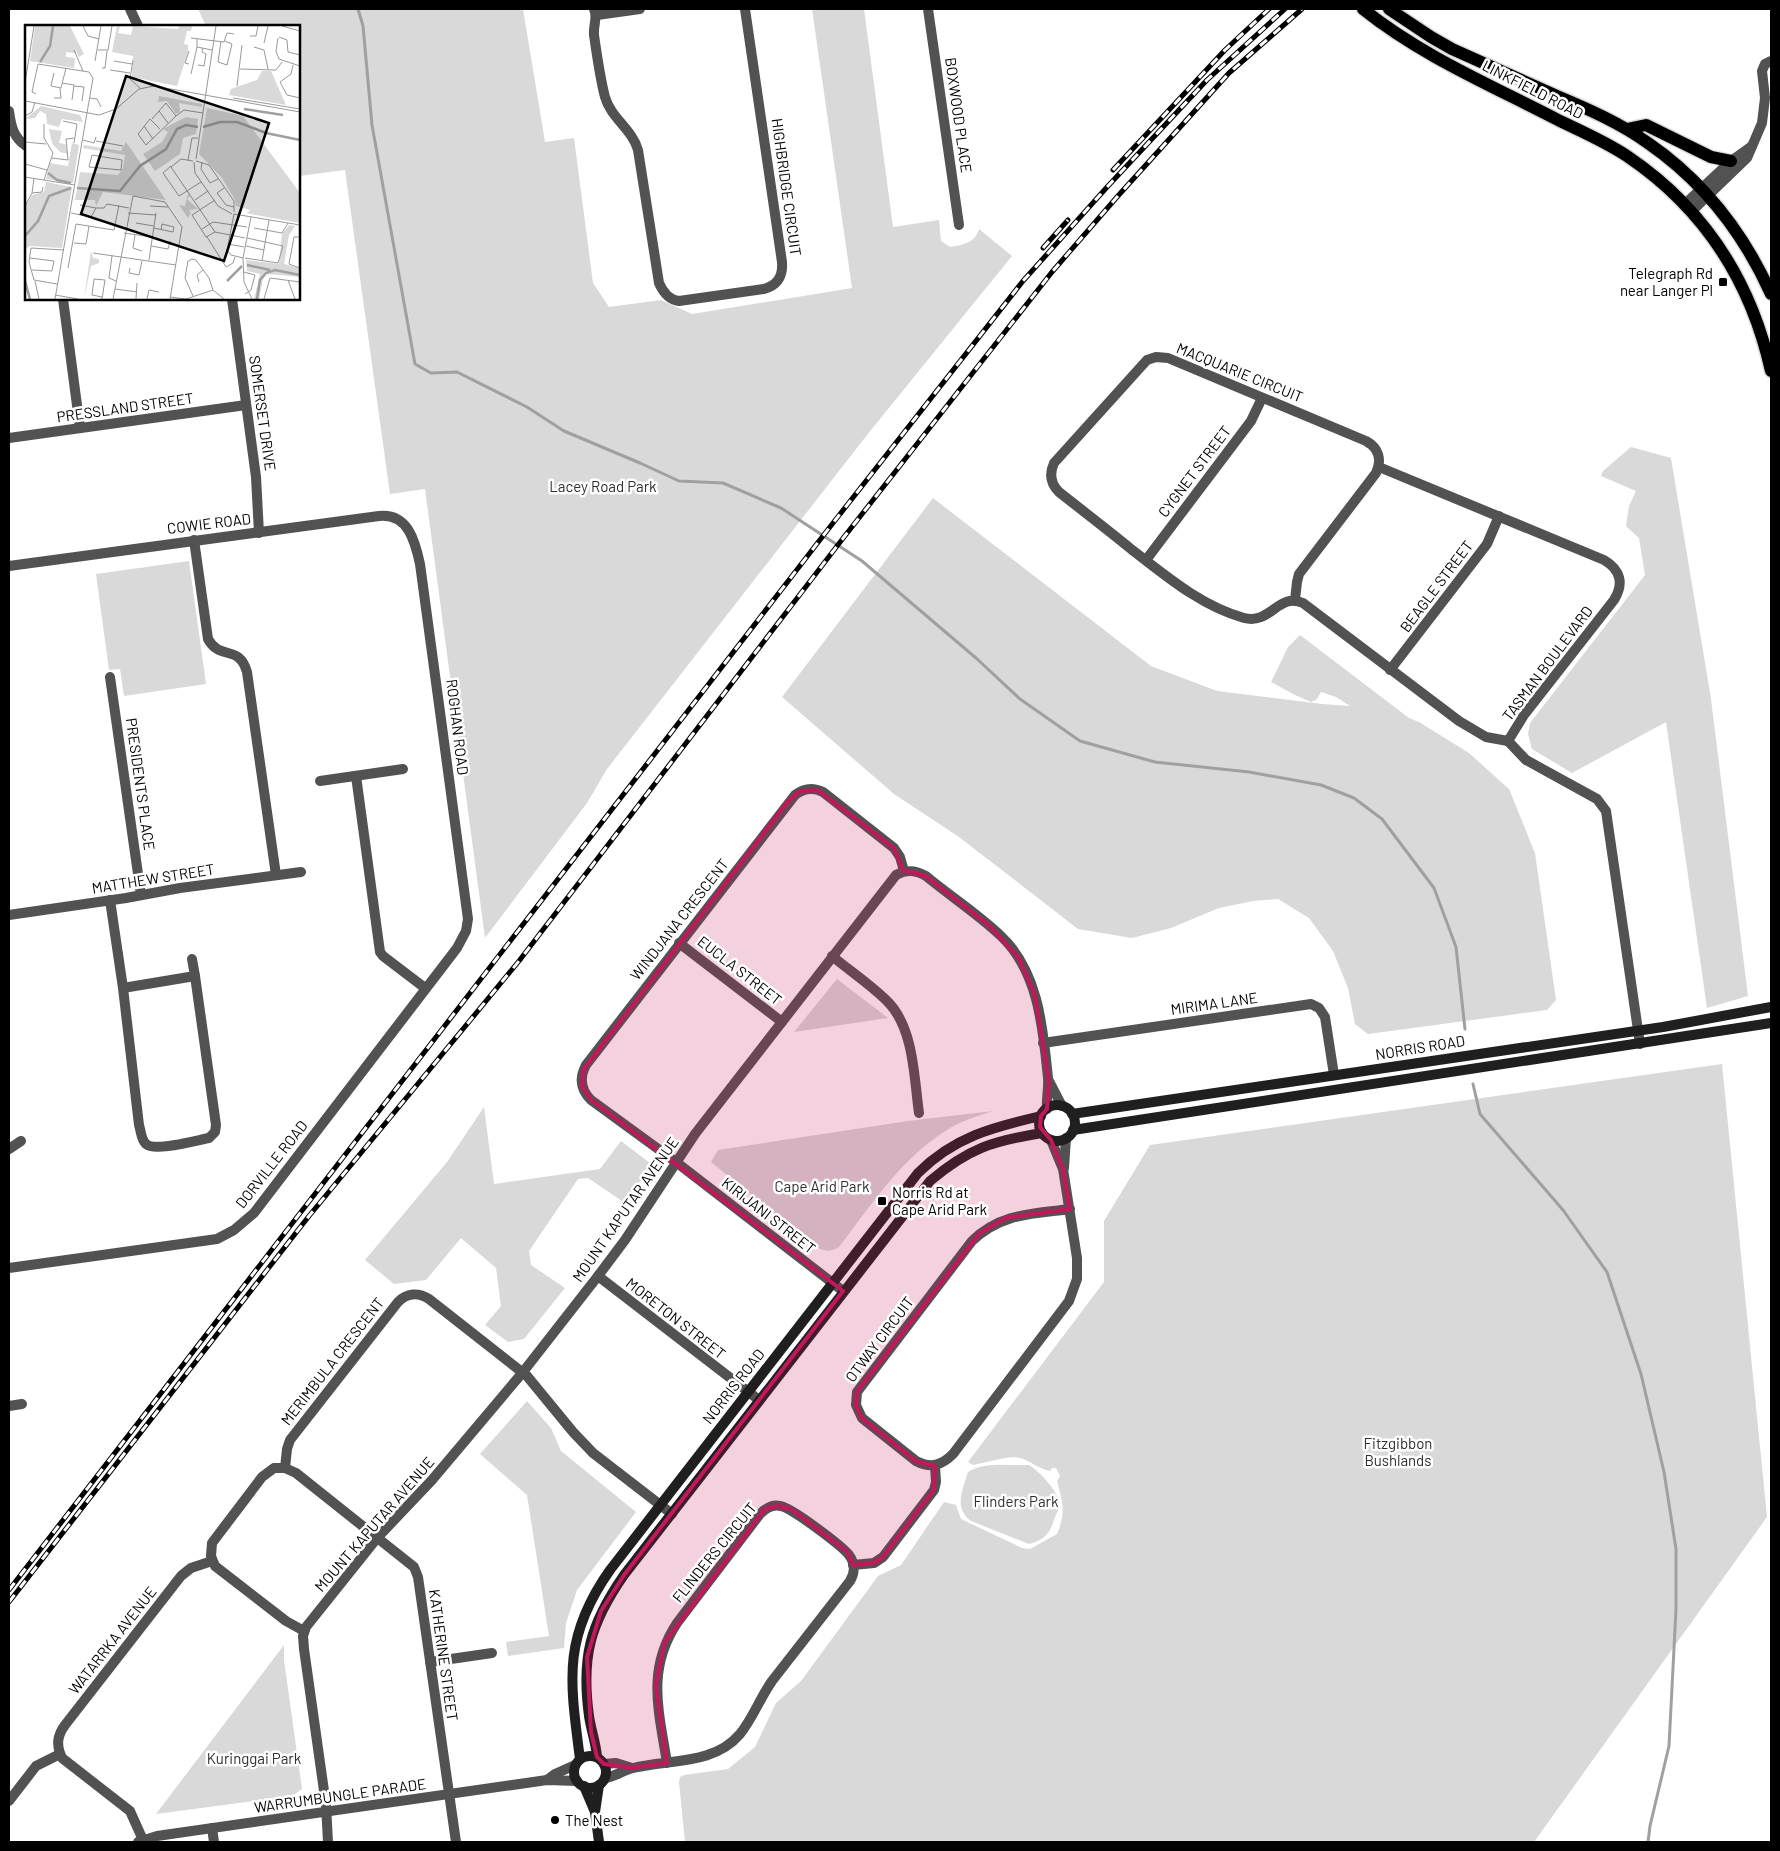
<svg xmlns="http://www.w3.org/2000/svg" width="1780" height="1851" viewBox="0 0 1780 1851" font-family="Barlow,sans-serif">
<style>
.green{fill:#d9d9d9}
.lines{fill:none;stroke-linecap:round;stroke-linejoin:round}
.stream{stroke:#a0a0a0;stroke-width:3}
.primary-casing{stroke:#dbdbdb;stroke-width:15}
.street{stroke:#525252;stroke-width:10}
.secondary{stroke:#1f1f1f;stroke-width:10}
.primary{stroke:#000;stroke-width:12}
.rail-casing{stroke:#000;stroke-width:5}
.rail{stroke:#fff;stroke-width:3;stroke-dasharray:9;stroke-linecap:butt}
.marked{fill:#c2185b;fill-opacity:0.2;stroke:#c2185b;stroke-width:4;stroke-linejoin:round}
.poi-dot{fill:#000;stroke:#fff;stroke-width:2}
.labels{text-anchor:middle;dominant-baseline:central;stroke-width:5;stroke-linejoin:round;paint-order:stroke}
.street-label{font-size:15px;fill:#000;stroke:#fff}
.poi-label{font-size:15px;fill:#000;stroke:#fff;text-anchor:start}
.park-label{font-size:15px;fill:#303030;stroke:#fff}
.inset-river{fill:none;stroke:#a0a0a0;stroke-width:2.5}
.inset-road{fill:none;stroke:#999;stroke-width:1}
.view{fill:#000;fill-opacity:0.15;stroke:#000;stroke-width:2.5}
.inset-edge{fill:none;stroke:#000;stroke-width:2.5}
</style>
<rect width="100%" height="100%" fill="#fff"/>
<g class="green">
<path d="M 198,9 L 523,9 L 545,142 L 574,138 L 593,283 L 609,307 L 661,300 L 692,314 L 852,288 L 812,9 L 864,9 L 893,227 L 939,220 L 941,241 L 950,247 C 963,245 975,243 979,229 L 1012,256 L 867,435 L 607,769 L 587,803 L 485,938 L 425,489 L 390,494 L 345,170 L 299,176 L 299,26 L 206,26 Z"/>
<path d="M 1631,447 L 1671,458 L 1711,699 L 1748,996 L 1707,1008 L 1666,722 L 1572,773 L 1532,749 L 1528,734 L 1530,723 L 1645,575 L 1639,538 L 1626,526 L 1629,506 L 1636,491 L 1601,476 L 1603,471 Z"/>
<path d="M 933,498 L 1151,666 L 1217,691 L 1322,704 L 1350,706 L 1336,697 L 1321,692 L 1317,699 L 1311,702 L 1295,695 L 1271,682 L 1288,647 L 1300,635 L 1409,718 L 1419,722 L 1469,753 L 1509,789 L 1535,853 L 1556,1000 L 1547,1010 L 1368,1034 L 1355,1024 L 1348,988 L 1333,951 L 1309,918 L 1278,899 L 1253,901 L 1219,908 L 1171,928 L 1132,938 L 1078,929 L 959,837 L 894,794 L 782,697 Z"/>
<path d="M 189,561 L 206,684 L 124,696 L 120,669 L 109,670 L 96,574 Z"/>
<path d="M 837,979 L 888,1018 L 794,1032 Z"/>
<path d="M 1722,1064 L 1767,1517 L 1534,1842 L 685,1842 L 679,1782 L 680,1777 L 684,1775 L 728,1769 L 755,1747 L 776,1703 L 801,1681 L 878,1576 L 901,1565 L 944,1502 L 956,1505 L 961,1519 L 1022,1548 L 1030,1549 L 1057,1534 C 1066,1512 1063,1504 1057,1481 L 1060,1476 L 1056,1468 L 1052,1468 L 1050,1471 C 1039,1469 1031,1461 1020,1458 C 1009,1455 986,1463 973,1465 L 968,1462 L 1104,1282 L 1104,1221 L 1150,1145 Z"/>
<path d="M 484,1107 L 494,1184 L 600,1169 L 621,1141 L 654,1166 L 646,1177 L 644,1176 L 625,1203 L 588,1178 L 578,1179 L 529,1251 L 531,1265 L 565,1288 L 524,1339 L 508,1342 L 485,1325 L 501,1306 L 496,1268 L 461,1238 L 426,1280 L 394,1284 L 365,1260 L 447,1162 Z"/>
<path d="M 993,1111 C 978,1116 963,1120 950,1128 C 902,1157 872,1204 839,1247 C 829,1253 824,1251 814,1246 L 711,1162 L 718,1150 L 908,1121 Z"/>
<path d="M 527,1401 L 551,1428 L 561,1451 L 636,1512 L 577,1590 L 566,1623 L 564,1648 L 508,1656 L 506,1642 L 549,1636 L 527,1495 L 480,1454 Z"/>
<path d="M 1029,1465 C 1039,1471 1057,1490 1059,1502 C 1060,1507 1057,1513 1055,1517 C 1050,1533 1046,1539 1029,1544 L 971,1521 C 953,1507 963,1490 968,1472 C 985,1461 1010,1466 1029,1465 Z"/>
<path d="M 284,1645 L 284,1660 L 302,1789 L 292,1796 L 156,1814 Z"/>
</g>
<g class="lines">
<g class="stream">
<path d="M 358,9 L 363,26 L 372,125 L 415,364 L 431,373 L 457,372 L 527,407 L 564,431 L 640,463 L 679,481 L 723,483 L 781,508 L 862,561 L 976,658 L 1020,699 L 1080,741 L 1155,762 L 1249,772 L 1321,785 L 1354,798 L 1382,819 L 1434,888 L 1456,947 L 1465,1029"/>
<path d="M 1473,1084 L 1480,1114 L 1563,1210 L 1607,1272 L 1641,1374 L 1664,1472 L 1676,1549 L 1676,1609 L 1669,1746 L 1650,1826 L 1648,1842"/>
</g>
<g class="primary-casing">
<g id="primary">
<path d="M 1363,9 C 1423,57 1493,86 1560,121 C 1583,132 1606,142 1627,156 C 1704,208 1751,281 1771,371"/>
<path d="M 1389,9 L 1431,37 L 1452,49 C 1487,65 1522,80 1557,96 C 1588,109 1620,123 1648,143 C 1703,181 1744,234 1771,294"/>
<path d="M 1627,129 L 1646,125 L 1711,157 L 1731,161"/>
</g>
</g>
<g class="street">
<path d="M 130,9 L 138,26"/>
<path d="M 594,9 C 598,18 593,25 594,35 C 597,56 600,78 605,97 C 611,118 632,129 638,150 L 659,283 C 663,292 669,300 679,301 L 764,289 C 778,285 783,276 782,262 L 745,9"/>
<path d="M 928,9 L 959,225"/>
<path d="M 597,15 L 640,9"/>
<path d="M 9,111 C 11,126 13,137 26,146"/>
<path d="M 1685,204 L 1731,161 L 1752,146"/>
<path d="M 1692,211 L 1747,158 L 1762,123 L 1765,98 L 1762,71 L 1765,64 L 1771,61"/>
<path d="M 63,299 L 80,428"/>
<path d="M 232,299 L 256,477 L 259,533"/>
<path d="M 9,438 L 246,405"/>
<path d="M 1379,467 L 1604,560 C 1621,570 1624,584 1614,600 L 1524,715 L 1508,741 L 1526,760 L 1597,799 L 1606,811 L 1640,1044"/>
<path d="M 194,540 L 208,639 C 220,661 239,644 247,672 L 276,875"/>
<path d="M 1146,560 L 1251,421 L 1262,398"/>
<path d="M 9,566 L 379,516 C 408,513 415,541 420,564 L 468,919 L 466,931 L 457,948 L 254,1213 L 234,1230 L 217,1239 L 9,1268"/>
<path d="M 1295,600 L 1297,582 L 1299,574 L 1376,473 C 1382,460 1379,448 1366,441 L 1168,358 L 1156,357 L 1147,360 L 1054,463 C 1049,474 1051,484 1059,492 C 1083,511 1108,530 1131,549 C 1166,576 1201,606 1244,618 C 1271,625 1278,592 1303,603 L 1459,721 L 1486,737 L 1508,741"/>
<path d="M 1390,670 L 1487,544 L 1499,516"/>
<path d="M 110,677 L 141,895"/>
<path d="M 356,776 L 380,952 L 383,956 L 425,988"/>
<path d="M 320,781 L 403,769"/>
<path d="M 110,900 L 123,988 L 139,1125 C 141,1131 141,1140 146,1144 C 155,1152 197,1140 209,1138 L 215,1132 L 216,1125 L 195,976 L 123,988"/>
<path d="M 9,915 L 126,898 L 180,888 L 301,872"/>
<path d="M 679,943 L 782,1022"/>
<path d="M 832,956 C 850,971 874,987 889,1003 C 914,1030 914,1078 919,1113"/>
<path d="M 192,959 L 195,976"/>
<path d="M 1043,1043 L 1311,1004 L 1319,1008 L 1325,1017 L 1334,1075"/>
<path d="M 1049,1081 L 1062,1106"/>
<path d="M 1051,1140 L 1063,1169 L 1077,1258 L 1077,1279 L 1069,1301 L 953,1454 C 942,1465 931,1469 916,1461 L 862,1418 L 856,1405 L 857,1392 L 972,1241 C 1001,1213 1032,1214 1070,1209"/>
<path d="M 9,1149 L 21,1141"/>
<path d="M 1064,1168 L 1066,1138"/>
<path d="M 598,1276 L 759,1400"/>
<path d="M 843,1291 L 676,1162 L 591,1100 C 581,1090 579,1078 586,1065 L 795,795 C 804,788 813,787 823,792 L 894,848 L 900,857 L 904,871"/>
<path d="M 9,1406 L 22,1404"/>
<path d="M 285,1468 L 296,1473 L 414,1567 L 418,1577 L 456,1842"/>
<path d="M 853,1565 L 874,1563 L 883,1557 L 934,1490 L 936,1482 L 935,1466"/>
<path d="M 304,1631 L 286,1621 L 215,1566 L 211,1556 L 212,1543 L 262,1477 L 274,1468 L 285,1468 L 287,1449 L 290,1440 L 398,1302 C 407,1293 418,1292 429,1299 L 527,1376 L 573,1432 L 593,1453 L 672,1514"/>
<path d="M 430,1662 L 492,1653"/>
<path d="M 604,1764 L 616,1763 L 632,1768"/>
<path d="M 605,1778 C 615,1777 623,1770 633,1768 C 670,1759 714,1765 740,1734 C 753,1718 760,1698 772,1681 L 850,1581 C 855,1573 855,1563 849,1555 C 842,1546 791,1507 780,1506 C 772,1504 765,1509 760,1514 L 677,1623 C 646,1670 659,1711 667,1763"/>
<path d="M 547,1780 L 555,1774 L 575,1765"/>
<path d="M 9,1801 L 36,1766 L 60,1754"/>
<path d="M 212,1828 L 214,1842"/>
<path d="M 143,1840 L 130,1811 L 62,1758 C 56,1745 57,1736 65,1725 L 181,1576 L 191,1568 L 212,1561"/>
<path d="M 138,1842 L 157,1836 L 547,1780 L 577,1781"/>
<path d="M 328,1842 L 326,1805 L 304,1649 L 303,1636 L 306,1627 L 378,1537 L 432,1480 L 523,1372 L 598,1276 L 625,1240 L 695,1134 L 896,875 C 907,869 916,870 926,876 C 950,896 978,914 1001,936 C 1039,972 1043,1029 1048,1078 C 1049,1088 1046,1098 1047,1109"/>
</g>
<g class="secondary">
<circle cx="1057" cy="1123" r="18"/>
<path d="M 1072,1114 L 1663,1027 L 1771,1007"/>
<path d="M 1073,1130 L 1771,1023"/>
<circle cx="590" cy="1772" r="16"/>
<path d="M 597,1757 C 596,1743 591,1730 589,1716 C 581,1657 590,1624 624,1575 L 930,1181 C 969,1148 993,1141 1042,1133"/>
<path d="M 580,1759 C 570,1681 562,1638 610,1570 L 918,1173 C 954,1137 993,1127 1041,1116"/>
<path d="M 599,1785 L 595,1812 L 599,1842"/>
<path d="M 584,1786 L 595,1812"/>
</g>
<use href="#primary" class="primary"/>
<g class="rail-casing">
<g id="rail">
<path d="M 1113,170 L 1225,50 L 1269,9"/>
<path d="M 1043,248 L 1068,220"/>
<path d="M 9,1590 L 833,523 L 1023,281 L 1108,186 L 1207,80 L 1285,9"/>
<path d="M 9,1602 L 309,1216 L 519,961 L 844,537 L 1052,272 L 1117,197 L 1229,73 L 1302,9"/>
</g>
</g>
<use href="#rail" class="rail"/>
</g>
<path class="marked" d="M 818,790 L 894,848 L 903,870 L 926,876 L 990,926 L 1019,958 L 1035,995 L 1049,1081 L 1047,1109 L 1041,1116 L 1040,1127 L 1051,1140 L 1063,1169 L 1070,1209 L 1006,1218 L 980,1233 L 857,1392 L 856,1405 L 862,1418 L 916,1461 L 935,1466 L 934,1490 L 883,1557 L 874,1563 L 853,1565 L 847,1552 L 792,1510 L 780,1506 L 765,1509 L 665,1642 L 656,1684 L 667,1763 L 632,1768 L 604,1764 L 597,1757 L 591,1732 L 587,1657 L 601,1611 L 624,1575 L 843,1291 L 591,1100 L 582,1086 L 583,1070 L 788,801 L 800,791 Z"/>
<g class="poi-dot">
<rect x="1718" y="277" width="10" height="10" rx="2.5"/>
<rect x="877" y="1196" width="10" height="10" rx="2.5"/>
<circle cx="555" cy="1820" r="5"/>
</g>
<g class="labels">
<g class="street-label">
<text transform="translate(1533 89) rotate(27)">LINKFIELD ROAD</text>
<text transform="translate(959 115) rotate(82)">BOXWOOD PLACE</text>
<text transform="translate(787 187) rotate(82)">HIGHBRIDGE CIRCUIT</text>
<text transform="translate(1240 372) rotate(22)">MACQUARIE CIRCUIT</text>
<text transform="translate(125 407) rotate(-8)">PRESSLAND STREET</text>
<text transform="translate(263 413) rotate(82)">SOMERSET DRIVE</text>
<text transform="translate(1194 471) rotate(-53)">CYGNET STREET</text>
<text transform="translate(209 523) rotate(-7)">COWIE ROAD</text>
<text transform="translate(1436 586) rotate(-53)">BEAGLE STREET</text>
<text transform="translate(1547 663) rotate(-53)">TASMAN BOULEVARD</text>
<text transform="translate(458 727) rotate(83)">ROGHAN ROAD</text>
<text transform="translate(141 784) rotate(82)">PRESIDENTS PLACE</text>
<text transform="translate(153 878) rotate(-9)">MATTHEW STREET</text>
<text transform="translate(679 919) rotate(-52)">WINDJANA CRESCENT</text>
<text transform="translate(740 970) rotate(38)">EUCLA STREET</text>
<text transform="translate(1214 1003) rotate(-8)">MIRIMA LANE</text>
<text transform="translate(1420 1047) rotate(-9)">NORRIS ROAD</text>
<text transform="translate(271 1164) rotate(-52)">DORVILLE ROAD</text>
<text transform="translate(625 1209) rotate(-55)">MOUNT KAPUTAR AVENUE</text>
<text transform="translate(769 1215) rotate(38)">KIRIJANI STREET</text>
<text transform="translate(676 1318) rotate(38)">MORETON STREET</text>
<text transform="translate(879 1339) rotate(-53)">OTWAY CIRCUIT</text>
<text transform="translate(332 1361) rotate(-52)">MERIMBULA CRESCENT</text>
<text transform="translate(733 1386) rotate(-52)">NORRIS ROAD</text>
<text transform="translate(374 1524) rotate(-49)">MOUNT KAPUTAR AVENUE</text>
<text transform="translate(714 1552) rotate(-51)">FLINDERS CIRCUIT</text>
<text transform="translate(112 1640) rotate(-52)">WATARRKA AVENUE</text>
<text transform="translate(444 1655) rotate(82)">KATHERINE STREET</text>
<text transform="translate(340 1795) rotate(-8)">WARRUMBUNGLE PARADE</text>
</g>
<g class="poi-label">
<text x="1713" y="273" text-anchor="end">Telegraph Rd<tspan x="1713" dy="17">near Langer Pl</tspan></text>
<text x="892" y="1192">Norris Rd at<tspan x="892" dy="17">Cape Arid Park</tspan></text>
<text x="565" y="1820">The Nest</text>
</g>
<g class="park-label">
<text x="603" y="486">Lacey Road Park</text>
<text x="822" y="1186">Cape Arid Park</text>
<text x="1398" y="1443">Fitzgibbon<tspan x="1398" dy="17">Bushlands</tspan></text>
<text x="1016" y="1501">Flinders Park</text>
<text x="254" y="1758">Kuringgai Park</text>
</g>
</g>
<g transform="translate(25 25)">
<rect width="275" height="275" fill="#fff"/>
<path d="M 10,1 L 45,1 L 59,29 L 54,32 L 50,24 L 49,28 L 41,27 L 41,32 L 50,33 L 49,43 L 5,36 ZM 92,1 L 95,2 L 93,8 L 106,10 L 108,1 L 153,4 L 154,1 L 167,1 L 166,6 L 162,6 L 159,19 L 163,20 L 163,27 L 152,61 L 107,52 L 108,31 L 87,27 ZM 237,46 L 246,46 L 261,80 L 204,70 L 206,64 L 232,55 ZM 134,71 L 177,79 L 177,82 L 154,78 L 155,87 L 151,89 L 142,76 L 133,77 ZM 16,81 L 55,90 L 58,97 L 37,94 L 34,102 L 22,99 L 21,89 L 15,86 L 10,93 L 0,94 ZM 182,83 L 218,91 L 275,168 L 275,198 L 225,189 L 222,188 L 225,185 L 211,181 L 210,175 L 197,153 L 174,129 ZM 161,92 L 173,94 L 171,109 L 158,113 L 155,129 L 130,146 L 118,129 L 137,117 L 143,107 L 138,104 ZM 24,104 L 37,106 L 34,118 L 40,119 L 43,129 L 35,127 L 27,118 ZM 101,117 L 141,175 L 78,167 L 71,181 L 70,175 L 50,175 L 55,147 L 93,150 L 98,143 L 100,130 L 58,123 L 59,120 L 96,126 ZM 47,118 L 54,120 L 48,158 L 21,154 L 25,138 L 43,141 ZM 21,157 L 47,162 L 37,223 L 5,221 L 0,224 L 0,182 L 7,170 L 19,167 ZM 163,168 L 165,171 L 162,174 L 173,184 L 164,185 L 166,188 L 163,193 L 154,180 L 160,181 ZM 264,200 L 270,201 L 264,210 L 259,239 L 275,243 L 275,252 L 242,249 L 238,254 L 234,274 L 229,274 L 235,249 L 222,246 L 221,235 L 254,239 L 257,209 ZM 66,226 L 68,233 L 74,234 L 74,238 L 66,241 L 59,274 Z" fill="#d9d9d9"/>
<path class="inset-river" d="M 15,37 L 25,21 L 28,1M 219,84 L 258,90M 178,102 L 195,97 L 212,97 L 241,108 L 275,115M 23,148 L 32,155 L 46,158M 52,163 L 95,166 L 115,141 L 141,124 L 152,104 L 161,100 L 173,102M 0,211 L 13,196 L 24,171 L 46,163M 222,240 L 245,245M 0,256 L 5,274M 202,256 L 217,241M 232,274 L 235,255 L 241,248 L 250,245 L 275,250"/>
<path class="inset-road" d="M 58,1 L 63,11 L 74,14M 257,1 L 275,6M 225,11 L 231,11 L 233,1M 254,12 L 262,15 L 263,27 L 275,30M 166,13 L 199,17 L 202,8 L 209,9M 253,13 L 251,26 L 254,34 L 275,41M 172,14 L 172,22 L 187,25M 196,16 L 193,37 L 202,40 L 207,19 L 200,16M 239,18 L 243,1M 229,22 L 239,25 L 243,44M 73,25 L 83,25 L 87,1M 51,29 L 49,25 L 58,46M 108,35 L 105,54 L 115,63M 70,36 L 76,1M 89,36 L 107,39M 164,39 L 160,38 L 164,26M 173,40 L 179,41 L 181,29 L 177,27 L 178,23M 268,40 L 266,49 L 255,57 L 262,70 L 275,73M 77,43 L 80,43 L 82,26M 215,44 L 251,45 L 257,37M 85,45 L 105,48M 29,48 L 26,61 L 36,63 L 41,43M 166,49 L 172,22M 0,58 L 9,1M 37,58 L 49,60 L 47,75M 49,61 L 59,62 L 57,76M 212,61 L 217,20M 11,69 L 7,67 L 13,39 L 64,47 L 68,53 L 30,274M 29,73 L 36,73 L 35,63M 65,73 L 72,74 L 76,82M 208,73 L 275,84M 0,76 L 74,90 L 91,84 L 114,64 L 129,61 L 275,87M 134,86 L 143,98M 0,91 L 7,87 L 10,77M 127,94 L 141,78 L 151,91 L 159,85 L 178,88M 38,96 L 52,99 L 49,118M 119,101 L 128,114M 135,104 L 125,94 L 113,109 L 121,120 L 151,91M 58,115 L 69,118 L 71,112M 71,116 L 98,121M 0,117 L 21,119M 67,130 L 97,135 L 96,145 L 64,142 ZM 27,133 L 43,135 L 41,114 L 49,113M 171,134 L 191,1M 163,135 L 167,113 L 173,113M 168,136 L 156,134 L 146,142 L 190,207 L 220,213M 171,136 L 184,140 L 209,176 L 209,187M 169,137 L 170,148 L 193,181 L 207,189M 177,137 L 176,144 L 185,158 L 193,154M 0,139 L 22,145M 146,141 L 138,148 L 154,171 L 176,157M 0,152 L 50,160M 19,155 L 28,128 L 19,113 L 19,99M 199,163 L 192,168 L 201,180 L 209,182M 7,168 L 17,167 L 18,162M 170,175 L 183,166M 55,180 L 71,183M 0,181 L 7,168 L 9,153M 125,181 L 143,182M 46,188 L 66,192 L 71,183 L 79,183 L 82,179 L 104,183M 103,188 L 131,190M 209,189 L 202,225 L 206,230 L 218,233M 209,189 L 275,200M 226,192 L 218,233 L 219,257 L 227,274M 111,198 L 129,201M 129,203 L 148,207 L 149,202 L 137,199 L 136,205M 229,203 L 257,208 L 263,198M 177,204 L 188,197 L 222,202M 190,207 L 181,212 L 167,190 L 190,175M 99,208 L 127,212M 110,210 L 108,223 L 117,226M 182,212 L 201,242 L 208,238 L 210,232M 275,212 L 269,212 L 264,239 L 275,243M 49,218 L 61,219 L 64,201M 203,219 L 219,222M 126,221 L 143,224 L 145,216M 221,221 L 239,225M 68,228 L 151,240M 87,231 L 84,253 L 91,256M 5,233 L 29,236 L 27,246 L 7,245M 220,233 L 253,238 L 258,221 L 222,213M 124,235 L 131,188M 237,236 L 244,195M 43,243 L 51,199 L 89,205 L 94,180M 105,243 L 104,248 L 114,250 L 117,236M 219,247 L 230,250 L 226,265 L 220,269M 263,255 L 270,274M 10,256 L 14,274M 174,257 L 172,250 L 178,245M 32,259 L 9,255 L 4,237 L 6,223 L 39,225M 90,264 L 112,267M 30,270 L 53,274M 168,271 L 160,253 L 163,236 L 167,234 L 171,235 L 184,253 L 188,265M 77,272 L 67,270 L 69,254 L 80,255M 145,272 L 161,274 L 188,265 L 199,274M 77,274 L 80,255M 88,274 L 108,171 L 140,177 L 157,202 L 145,274M 111,274 L 112,258M 122,274 L 124,265 L 134,267M 239,274 L 245,253 L 275,257"/>
<path class="view" d="M 101,51 L 244,98 L 199,236 L 56,189 Z"/>
<rect width="275" height="275" class="inset-edge"/>
</g>
<rect width="1780" height="1851" fill="none" stroke="#000000" stroke-width="20"/>
</svg>
